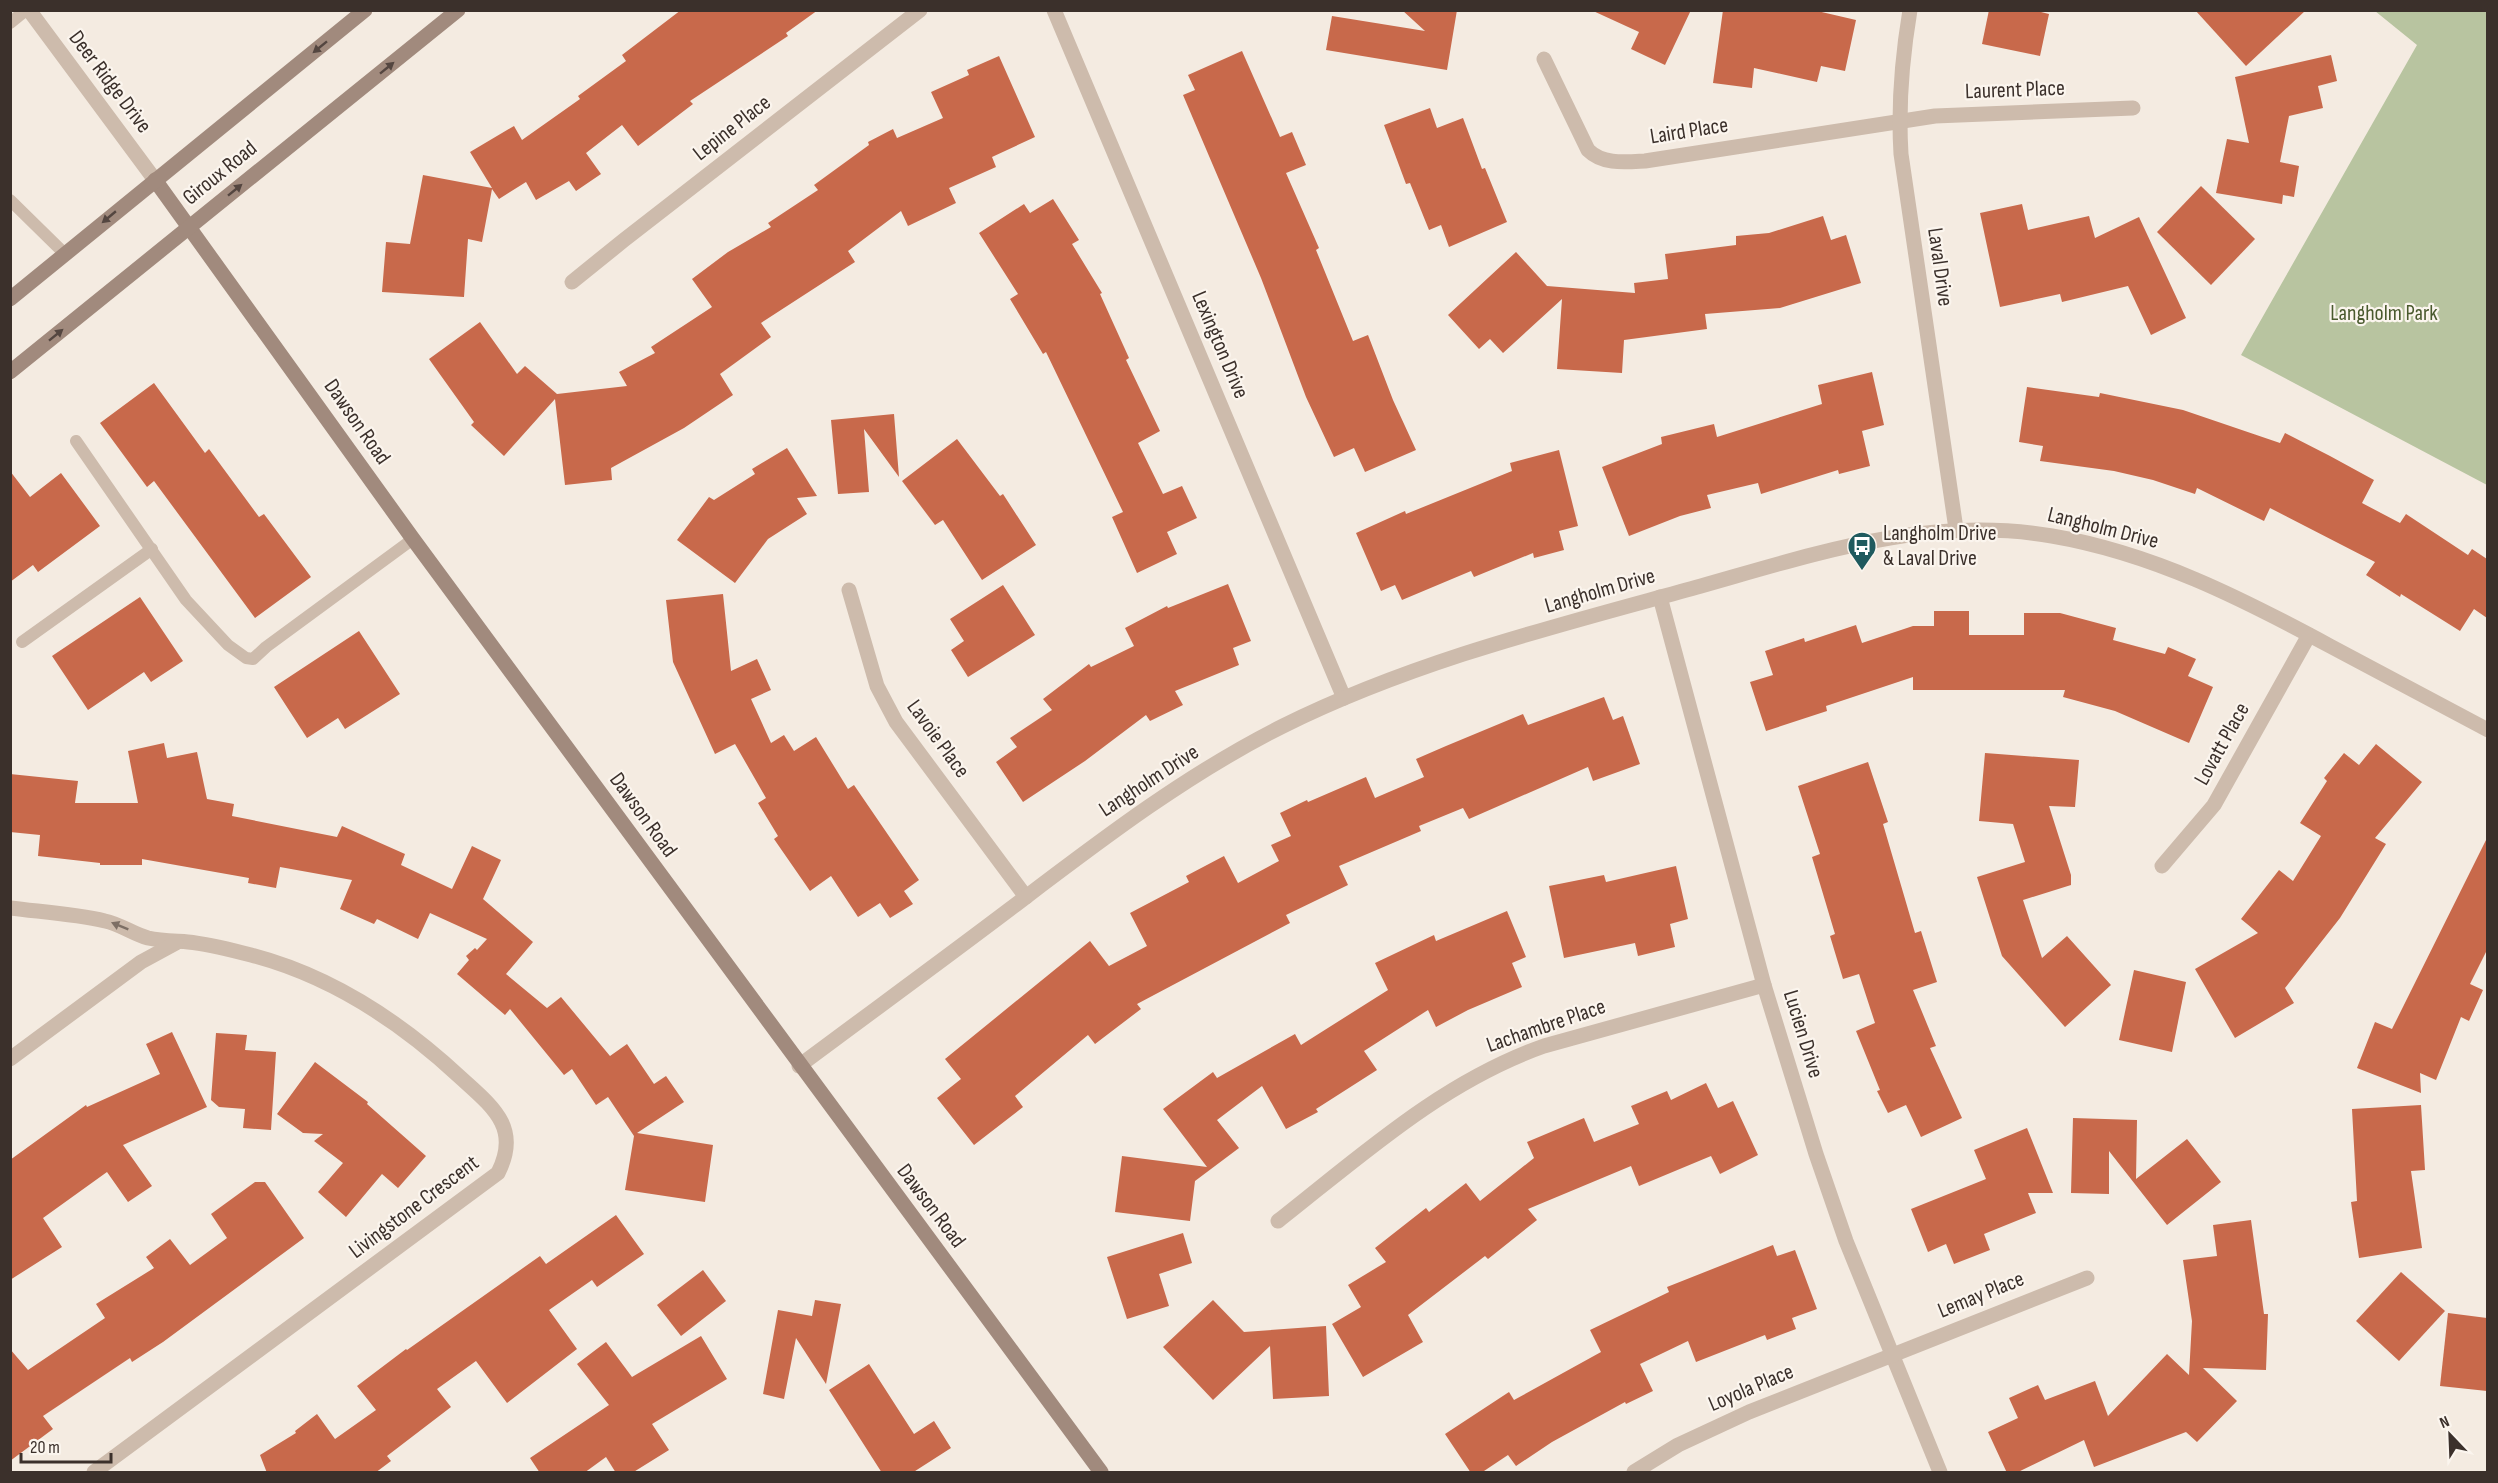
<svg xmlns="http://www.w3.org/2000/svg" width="2498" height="1483" viewBox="0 0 2498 1483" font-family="'Sofia Sans Condensed',sans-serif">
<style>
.park{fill:#b8c4a0}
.building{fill:#c8694b}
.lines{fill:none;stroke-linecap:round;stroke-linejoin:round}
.service{stroke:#cdbbac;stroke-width:12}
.minor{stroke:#cdbbac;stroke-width:15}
.tertiary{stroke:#cdbbac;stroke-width:15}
.secondary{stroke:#a18a7d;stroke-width:15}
.oneway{fill:#544640}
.oneway2{fill:#7d6f65}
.labels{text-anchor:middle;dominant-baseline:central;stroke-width:4.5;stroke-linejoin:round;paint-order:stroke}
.street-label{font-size:22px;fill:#3b302b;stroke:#fbf5ee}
.park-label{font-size:22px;fill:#4a5a2e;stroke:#fbf5ee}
.poi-label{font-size:22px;fill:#3b302b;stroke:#fbf5ee;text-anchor:start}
</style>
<rect width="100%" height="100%" fill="#f4ebe1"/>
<path class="park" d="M 2375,11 L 2487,11 L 2487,485 L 2241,355 L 2417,45 Z"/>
<g class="building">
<path d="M 681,10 L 818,10 L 786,33 L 788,36 L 690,101 L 693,104 L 638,146 L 622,125 L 586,153 L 601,174 L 576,191 L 569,181 L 536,200 L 526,182 L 499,199 L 492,189 L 482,242 L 468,239 L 464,297 L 382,292 L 386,242 L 410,244 L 423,175 L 492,188 L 470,152 L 514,126 L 522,140 L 580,99 L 578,96 L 626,61 L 622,55 Z"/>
<path d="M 1402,10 L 1457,10 L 1447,70 L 1326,50 L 1332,16 L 1425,31 Z"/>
<path d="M 1591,10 L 1691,10 L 1665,65 L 1631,49 L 1639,32 Z"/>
<path d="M 1723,10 L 1813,10 L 1856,20 L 1845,71 L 1821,66 L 1817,82 L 1754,68 L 1752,88 L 1713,83 Z"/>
<path d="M 1989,10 L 2033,10 L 2049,14 L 2040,56 L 1982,44 Z"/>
<path d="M 2195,10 L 2306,10 L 2246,66 Z"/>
<path d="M 1242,51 L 1280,137 L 1292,132 L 1306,165 L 1286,173 L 1319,248 L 1316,250 L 1353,341 L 1368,335 L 1393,400 L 1416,450 L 1365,472 L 1354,448 L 1334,457 L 1306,397 L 1261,278 L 1183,95 L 1195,90 L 1188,75 Z"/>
<path d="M 2331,55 L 2337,81 L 2318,86 L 2323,108 L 2289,116 L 2280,162 L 2299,166 L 2294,197 L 2283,195 L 2282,204 L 2216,193 L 2227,139 L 2249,143 L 2235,77 Z"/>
<path d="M 999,56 L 1035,137 L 992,157 L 996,167 L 949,188 L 956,203 L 908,226 L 901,211 L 848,251 L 855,262 L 761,323 L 771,337 L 720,374 L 733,395 L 684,428 L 611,468 L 612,480 L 565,485 L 555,399 L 504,456 L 471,425 L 474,422 L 429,359 L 480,322 L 517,374 L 525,366 L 557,394 L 627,386 L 619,372 L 655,353 L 651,347 L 712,307 L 692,279 L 728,252 L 771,227 L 768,223 L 818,190 L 814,185 L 869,145 L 868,142 L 893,129 L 897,138 L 943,118 L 931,92 L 969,75 L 967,70 Z"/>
<path d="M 1430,108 L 1437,128 L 1463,118 L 1482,169 L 1485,168 L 1507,222 L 1449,247 L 1441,225 L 1429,230 L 1410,183 L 1406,184 L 1384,125 Z"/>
<path d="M 2201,186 L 2255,239 L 2211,285 L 2157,232 Z"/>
<path d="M 1053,199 L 1079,240 L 1072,244 L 1102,293 L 1100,294 L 1129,358 L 1126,360 L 1160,431 L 1138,443 L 1163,494 L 1182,486 L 1197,518 L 1167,532 L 1177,554 L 1137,573 L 1112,517 L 1123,512 L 1046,352 L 1043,354 L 1010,299 L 1018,294 L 979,233 L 1024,204 L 1030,213 Z"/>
<path d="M 2022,204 L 2028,230 L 2089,216 L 2095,238 L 2139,217 L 2186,318 L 2151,335 L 2128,286 L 2062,302 L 2060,294 L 2000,307 L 1980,213 Z"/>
<path d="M 1823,216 L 1831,240 L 1846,235 L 1861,283 L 1780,308 L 1705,314 L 1707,329 L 1624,340 L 1622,373 L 1557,369 L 1562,299 L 1503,353 L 1490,339 L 1479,349 L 1448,315 L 1516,252 L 1547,286 L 1635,293 L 1634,283 L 1668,279 L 1665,254 L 1736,245 L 1736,236 L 1769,233 Z"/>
<path d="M 1872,372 L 1884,425 L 1862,431 L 1870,466 L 1839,474 L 1838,470 L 1761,494 L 1758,483 L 1707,495 L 1711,508 L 1680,516 L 1629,536 L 1602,467 L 1662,444 L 1661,437 L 1714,424 L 1717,437 L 1822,404 L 1818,385 Z"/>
<path d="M 154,383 L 205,453 L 209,449 L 259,517 L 264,514 L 311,577 L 255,618 L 154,481 L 147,487 L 100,423 Z"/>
<path d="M 2027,387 L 2099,397 L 2100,393 L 2183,410 L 2280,443 L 2285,433 L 2330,456 L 2374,480 L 2362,503 L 2400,523 L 2406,514 L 2468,555 L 2472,549 L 2487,559 L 2487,618 L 2474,609 L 2460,631 L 2401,594 L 2400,597 L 2366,575 L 2375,562 L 2270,508 L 2264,521 L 2197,488 L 2195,494 L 2153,480 L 2114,471 L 2040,461 L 2043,446 L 2019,442 Z"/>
<path d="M 894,414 L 899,477 L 864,429 L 869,492 L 838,494 L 831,420 Z"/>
<path d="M 957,439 L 1000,496 L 1003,494 L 1036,545 L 982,580 L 943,520 L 935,525 L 902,481 Z"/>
<path d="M 787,448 L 817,496 L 797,498 L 807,514 L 768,539 L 735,583 L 677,540 L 709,497 L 714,500 L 755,474 L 752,469 Z"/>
<path d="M 1559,450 L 1578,526 L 1559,531 L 1564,550 L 1534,558 L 1533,553 L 1474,577 L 1471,571 L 1402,600 L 1395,585 L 1381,591 L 1356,533 L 1405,511 L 1406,514 L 1512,471 L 1510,463 Z"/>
<path d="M 10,471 L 30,497 L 61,473 L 100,526 L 38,572 L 33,565 L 10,582 Z"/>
<path d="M 1228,584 L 1251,641 L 1233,648 L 1239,665 L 1175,691 L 1183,705 L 1150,721 L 1146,715 L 1085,761 L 1023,802 L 996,762 L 1017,747 L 1010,738 L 1052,710 L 1043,699 L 1089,664 L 1091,667 L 1134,646 L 1125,628 L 1167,606 L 1168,608 Z"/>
<path d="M 1003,585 L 1035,635 L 968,677 L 951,650 L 964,641 L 950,619 Z"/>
<path d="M 723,594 L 731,671 L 757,659 L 771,690 L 751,699 L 771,743 L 784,735 L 794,751 L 816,737 L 848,789 L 854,785 L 919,880 L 904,891 L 913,904 L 890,918 L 880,903 L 858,917 L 831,876 L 810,891 L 774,839 L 778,836 L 758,803 L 766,798 L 735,744 L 715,754 L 673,662 L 666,600 Z"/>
<path d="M 140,597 L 183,661 L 151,682 L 144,672 L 88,710 L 52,656 Z"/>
<path d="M 1934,611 L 1969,611 L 1969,635 L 2024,635 L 2024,613 L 2060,613 L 2116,628 L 2113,640 L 2165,654 L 2168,647 L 2196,659 L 2188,676 L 2213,687 L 2189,743 L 2115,711 L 2063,697 L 2065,690 L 1913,690 L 1913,677 L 1826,706 L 1827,711 L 1766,731 L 1750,682 L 1773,675 L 1765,651 L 1804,638 L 1805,642 L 1856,625 L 1862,643 L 1913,626 L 1934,626 Z"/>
<path d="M 359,631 L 400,694 L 345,729 L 338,718 L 307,738 L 274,687 Z"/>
<path d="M 1604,697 L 1613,720 L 1623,716 L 1640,764 L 1593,781 L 1588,767 L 1469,819 L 1463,808 L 1419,826 L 1421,831 L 1339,866 L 1348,885 L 1286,915 L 1290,923 L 1137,1004 L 1141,1009 L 1095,1044 L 1088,1035 L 1015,1096 L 1023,1107 L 974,1145 L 937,1098 L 961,1079 L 945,1059 L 1090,941 L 1109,966 L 1147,946 L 1130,913 L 1189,882 L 1186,876 L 1224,856 L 1238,883 L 1279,861 L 1271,845 L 1291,836 L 1280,813 L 1307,800 L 1308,802 L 1366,777 L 1375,798 L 1424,777 L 1416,759 L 1446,746 L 1523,714 L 1528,725 Z"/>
<path d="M 164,743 L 167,758 L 197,752 L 207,799 L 234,804 L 232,816 L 337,837 L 342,826 L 405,854 L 401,865 L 452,889 L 472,846 L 501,860 L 483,899 L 533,942 L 506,974 L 547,1008 L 561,997 L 610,1056 L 627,1044 L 654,1084 L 666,1076 L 684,1102 L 637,1133 L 713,1145 L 705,1202 L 625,1190 L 634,1136 L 608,1097 L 596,1105 L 572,1069 L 564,1075 L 510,1009 L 505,1015 L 457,974 L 469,960 L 466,956 L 475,948 L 477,950 L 487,939 L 430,913 L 418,939 L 377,919 L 374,924 L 340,909 L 352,880 L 280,867 L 276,888 L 248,883 L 249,878 L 142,859 L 142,865 L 100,865 L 100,863 L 38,856 L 40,835 L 10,832 L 10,774 L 78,781 L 75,803 L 138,803 L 128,751 Z"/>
<path d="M 2376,744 L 2422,782 L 2375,838 L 2386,844 L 2340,918 L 2285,988 L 2294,1003 L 2235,1038 L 2195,969 L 2258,933 L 2241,919 L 2279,870 L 2293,881 L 2321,836 L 2300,823 L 2327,781 L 2324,778 L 2344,753 L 2359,765 Z"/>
<path d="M 1985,753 L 2079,760 L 2075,807 L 2049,806 L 2071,875 L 2071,885 L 2023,900 L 2042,958 L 2067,936 L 2111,985 L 2065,1027 L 2002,956 L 1977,877 L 2025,862 L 2013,824 L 1979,821 Z"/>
<path d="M 1868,762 L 1888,822 L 1883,824 L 1915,933 L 1921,931 L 1937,982 L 1913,990 L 1936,1046 L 1930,1048 L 1962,1118 L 1921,1137 L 1906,1105 L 1888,1113 L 1877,1091 L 1880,1090 L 1856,1031 L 1875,1023 L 1859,974 L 1843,979 L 1830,936 L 1835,934 L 1812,857 L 1820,854 L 1798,786 Z"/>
<path d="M 2487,838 L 2487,950 L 2470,984 L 2483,990 L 2469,1021 L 2461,1017 L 2436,1080 L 2420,1073 L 2421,1093 L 2357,1068 L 2375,1022 L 2392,1029 Z"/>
<path d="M 1676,866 L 1688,919 L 1670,924 L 1675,947 L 1638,956 L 1635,943 L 1564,958 L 1549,886 L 1604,875 L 1606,882 Z"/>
<path d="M 1507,911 L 1526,957 L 1512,963 L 1522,987 L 1468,1010 L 1436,1027 L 1428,1010 L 1364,1051 L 1377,1070 L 1316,1109 L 1318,1112 L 1286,1129 L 1262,1086 L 1217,1120 L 1239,1148 L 1195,1181 L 1190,1221 L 1115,1212 L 1122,1156 L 1207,1167 L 1163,1109 L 1213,1072 L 1217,1078 L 1295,1034 L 1301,1045 L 1388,990 L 1375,963 L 1434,935 L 1436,941 Z"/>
<path d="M 2134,970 L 2186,982 L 2172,1052 L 2119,1040 Z"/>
<path d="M 172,1032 L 207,1107 L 123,1145 L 152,1186 L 128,1202 L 107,1172 L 43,1218 L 62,1247 L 10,1280 L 10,1160 L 86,1105 L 87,1107 L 160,1074 L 146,1044 Z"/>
<path d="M 216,1033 L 247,1035 L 245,1050 L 276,1052 L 271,1130 L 243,1128 L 245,1109 L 219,1107 L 211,1100 Z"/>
<path d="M 315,1062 L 368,1102 L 367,1104 L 426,1156 L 398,1188 L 382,1174 L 346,1217 L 318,1192 L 343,1163 L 314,1141 L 323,1134 L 303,1133 L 277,1114 Z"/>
<path d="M 1706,1083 L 1718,1108 L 1733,1101 L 1758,1155 L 1720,1174 L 1711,1156 L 1639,1186 L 1631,1166 L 1528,1209 L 1537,1220 L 1488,1259 L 1485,1256 L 1408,1315 L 1423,1342 L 1363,1377 L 1332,1324 L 1361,1307 L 1348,1285 L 1386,1262 L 1375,1248 L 1426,1208 L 1429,1212 L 1466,1183 L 1480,1201 L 1534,1158 L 1527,1142 L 1584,1118 L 1594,1142 L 1639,1124 L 1631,1106 L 1667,1091 L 1671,1100 Z"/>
<path d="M 2421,1105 L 2425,1170 L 2411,1171 L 2422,1248 L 2359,1258 L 2351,1202 L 2357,1201 L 2352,1109 Z"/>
<path d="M 2073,1118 L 2137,1120 L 2136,1179 L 2187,1139 L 2221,1182 L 2167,1225 L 2109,1151 L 2109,1194 L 2071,1193 Z"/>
<path d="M 2027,1128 L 2053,1193 L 2028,1193 L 2036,1213 L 1984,1234 L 1990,1250 L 1954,1264 L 1946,1244 L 1928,1252 L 1911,1209 L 1986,1179 L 1974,1150 Z"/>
<path d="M 255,1182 L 265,1182 L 304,1238 L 163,1342 L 132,1362 L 130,1358 L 43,1416 L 53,1429 L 10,1461 L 10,1349 L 28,1370 L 105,1318 L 96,1304 L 154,1268 L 146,1257 L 170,1239 L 190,1265 L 227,1238 L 211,1214 Z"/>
<path d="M 616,1215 L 644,1254 L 597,1287 L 592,1280 L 549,1310 L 577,1349 L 507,1403 L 476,1361 L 437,1389 L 451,1407 L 387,1456 L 391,1461 L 375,1473 L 267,1473 L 260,1455 L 296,1433 L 295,1431 L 317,1414 L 335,1439 L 376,1410 L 357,1386 L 406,1349 L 407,1350 L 540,1256 L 546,1264 Z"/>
<path d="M 2251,1220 L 2264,1314 L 2268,1314 L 2266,1370 L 2203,1368 L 2237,1401 L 2197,1442 L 2186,1432 L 2094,1467 L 2084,1440 L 2016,1473 L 2007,1473 L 1988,1432 L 2018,1418 L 2009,1398 L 2038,1385 L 2045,1400 L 2095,1381 L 2108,1416 L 2167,1354 L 2189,1375 L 2192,1321 L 2183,1260 L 2217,1256 L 2213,1225 Z"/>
<path d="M 1183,1233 L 1192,1263 L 1159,1274 L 1169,1306 L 1127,1319 L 1107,1257 Z"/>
<path d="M 1773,1245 L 1777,1256 L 1795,1250 L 1817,1309 L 1792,1318 L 1796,1329 L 1767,1340 L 1765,1335 L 1696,1362 L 1688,1341 L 1640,1364 L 1653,1391 L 1626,1404 L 1625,1402 L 1552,1442 L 1516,1466 L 1508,1455 L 1481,1473 L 1471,1473 L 1445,1434 L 1509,1392 L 1514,1400 L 1601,1352 L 1590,1330 L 1669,1292 L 1667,1287 Z"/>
<path d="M 703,1270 L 726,1301 L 681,1336 L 657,1305 Z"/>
<path d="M 2401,1272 L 2445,1311 L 2399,1361 L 2356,1321 Z"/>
<path d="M 815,1300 L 841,1304 L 826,1384 L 796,1338 L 784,1399 L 763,1394 L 778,1310 L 812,1316 Z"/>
<path d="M 1213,1300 L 1244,1332 L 1326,1326 L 1329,1396 L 1273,1399 L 1270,1346 L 1213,1400 L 1163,1347 Z"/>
<path d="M 2448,1313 L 2487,1318 L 2487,1391 L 2440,1386 Z"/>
<path d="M 701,1336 L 727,1379 L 652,1424 L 669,1450 L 632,1473 L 616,1473 L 606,1457 L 584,1473 L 540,1473 L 530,1458 L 609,1405 L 577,1364 L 606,1342 L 632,1377 Z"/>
<path d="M 869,1364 L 914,1434 L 934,1421 L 951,1448 L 912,1473 L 882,1473 L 829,1390 Z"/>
</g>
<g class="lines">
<g class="service">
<path d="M 10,23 L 26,10"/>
<path d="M 10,200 L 65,254"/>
<path d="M 76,441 L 186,600 L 228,645 L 246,658 L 253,659 L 266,647 L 413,539"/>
<path d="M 22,642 L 152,549"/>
</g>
<g class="minor">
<path d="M 1544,59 L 1588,150 C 1603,165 1626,162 1645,161 L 1935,116 L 2133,108"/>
<path d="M 572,282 L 624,240 L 920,10"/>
<path d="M 849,590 L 877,686 L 896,722 L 1026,897"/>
<path d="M 1660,597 L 1764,985 L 1816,1154 L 1846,1241 L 1940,1472"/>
<path d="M 2162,866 L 2214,805 L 2309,635"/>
<path d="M 10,908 C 42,912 75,914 105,921 C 120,924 133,934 148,938 C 161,941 175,941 188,942 C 209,944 231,950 251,955 C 332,976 401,1022 461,1078 C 493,1107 521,1128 498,1173 L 94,1472"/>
<path d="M 10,1059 L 141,962 L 176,943"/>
<path d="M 1278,1221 C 1362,1155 1442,1082 1544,1046 L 1764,985"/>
<path d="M 1634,1472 L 1678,1445 L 1749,1412 L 2087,1278"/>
</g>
<g class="tertiary">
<path d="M 29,10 L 155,180"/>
<path d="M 1054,10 L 1344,698"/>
<path d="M 1910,10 C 1902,58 1898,106 1901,154 L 1956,529"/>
<path d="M 799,1066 C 870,1013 940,962 1010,909 C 1097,843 1185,775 1283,726 C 1416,660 1560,625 1701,586 C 1818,553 1929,515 2052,536 C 2152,553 2241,598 2330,646 C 2382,674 2435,702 2488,730"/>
</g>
<g class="secondary">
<path d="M 155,180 L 413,539 L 1101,1472"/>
<path d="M 10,299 L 365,10"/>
<path d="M 10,372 L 458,10"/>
</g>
</g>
<defs><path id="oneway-solid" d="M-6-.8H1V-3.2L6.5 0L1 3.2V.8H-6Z" transform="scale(1.5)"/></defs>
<g class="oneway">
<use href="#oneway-solid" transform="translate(320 47) rotate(141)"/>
<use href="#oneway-solid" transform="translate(387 68) rotate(-39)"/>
<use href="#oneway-solid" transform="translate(235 190) rotate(-39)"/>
<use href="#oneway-solid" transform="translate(109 217) rotate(140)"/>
<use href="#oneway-solid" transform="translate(56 335) rotate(-39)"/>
</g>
<use class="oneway2" href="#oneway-solid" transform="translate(120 926) rotate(-158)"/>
<defs>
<g id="bus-pin" transform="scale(1.5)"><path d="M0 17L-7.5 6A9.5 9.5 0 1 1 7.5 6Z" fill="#1f5a5e" stroke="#fbf5ee"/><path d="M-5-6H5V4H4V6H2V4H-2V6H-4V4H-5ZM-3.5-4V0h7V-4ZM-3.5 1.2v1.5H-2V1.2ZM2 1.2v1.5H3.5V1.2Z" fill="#fff"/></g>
</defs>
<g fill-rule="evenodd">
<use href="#bus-pin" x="1862" y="546"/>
</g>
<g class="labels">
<g class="street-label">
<text transform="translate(110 82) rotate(53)">Deer Ridge Drive</text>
<text transform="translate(2015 90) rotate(-2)">Laurent Place</text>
<text transform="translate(732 128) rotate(-38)">Lepine Place</text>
<text transform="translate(1689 131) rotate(-9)">Laird Place</text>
<text transform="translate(220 173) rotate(-39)">Giroux Road</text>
<text transform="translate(1940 267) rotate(82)">Laval Drive</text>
<text transform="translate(1220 345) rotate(67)">Lexington Drive</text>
<text transform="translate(357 422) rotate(55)">Dawson Road</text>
<text transform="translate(2103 528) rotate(14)">Langholm Drive</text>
<text transform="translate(1600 591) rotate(-16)">Langholm Drive</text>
<text transform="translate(938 739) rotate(54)">Lavoie Place</text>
<text transform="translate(2222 744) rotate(-61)">Lovatt Place</text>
<text transform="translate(1149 781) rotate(-33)">Langholm Drive</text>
<text transform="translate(643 815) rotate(54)">Dawson Road</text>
<text transform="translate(1546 1026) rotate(-19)">Lachambre Place</text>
<text transform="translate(1803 1034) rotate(73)">Lucien Drive</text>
<text transform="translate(931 1206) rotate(53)">Dawson Road</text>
<text transform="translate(414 1207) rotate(-37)">Livingstone Crescent</text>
<text transform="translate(1981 1295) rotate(-22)">Lemay Place</text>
<text transform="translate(1751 1388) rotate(-23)">Loyola Place</text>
</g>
<g class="park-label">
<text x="2384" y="313">Langholm Park</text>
</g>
<g class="poi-label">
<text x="1883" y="533">Langholm Drive<tspan x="1883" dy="25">&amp; Laval Drive</tspan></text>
</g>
</g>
<rect width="2498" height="1483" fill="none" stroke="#3b302b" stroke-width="24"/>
<g transform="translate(2450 1435) rotate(337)" stroke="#fbf5ee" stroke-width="4.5" paint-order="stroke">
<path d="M0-4.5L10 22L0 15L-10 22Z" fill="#3b302b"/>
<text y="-9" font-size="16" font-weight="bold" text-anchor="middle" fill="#3b302b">N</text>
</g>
<path d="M21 1453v9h90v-9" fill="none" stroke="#3b302b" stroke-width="3"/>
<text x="30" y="1453" font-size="18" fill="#3b302b" stroke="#fbf5ee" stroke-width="4.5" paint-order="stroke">20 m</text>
</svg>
